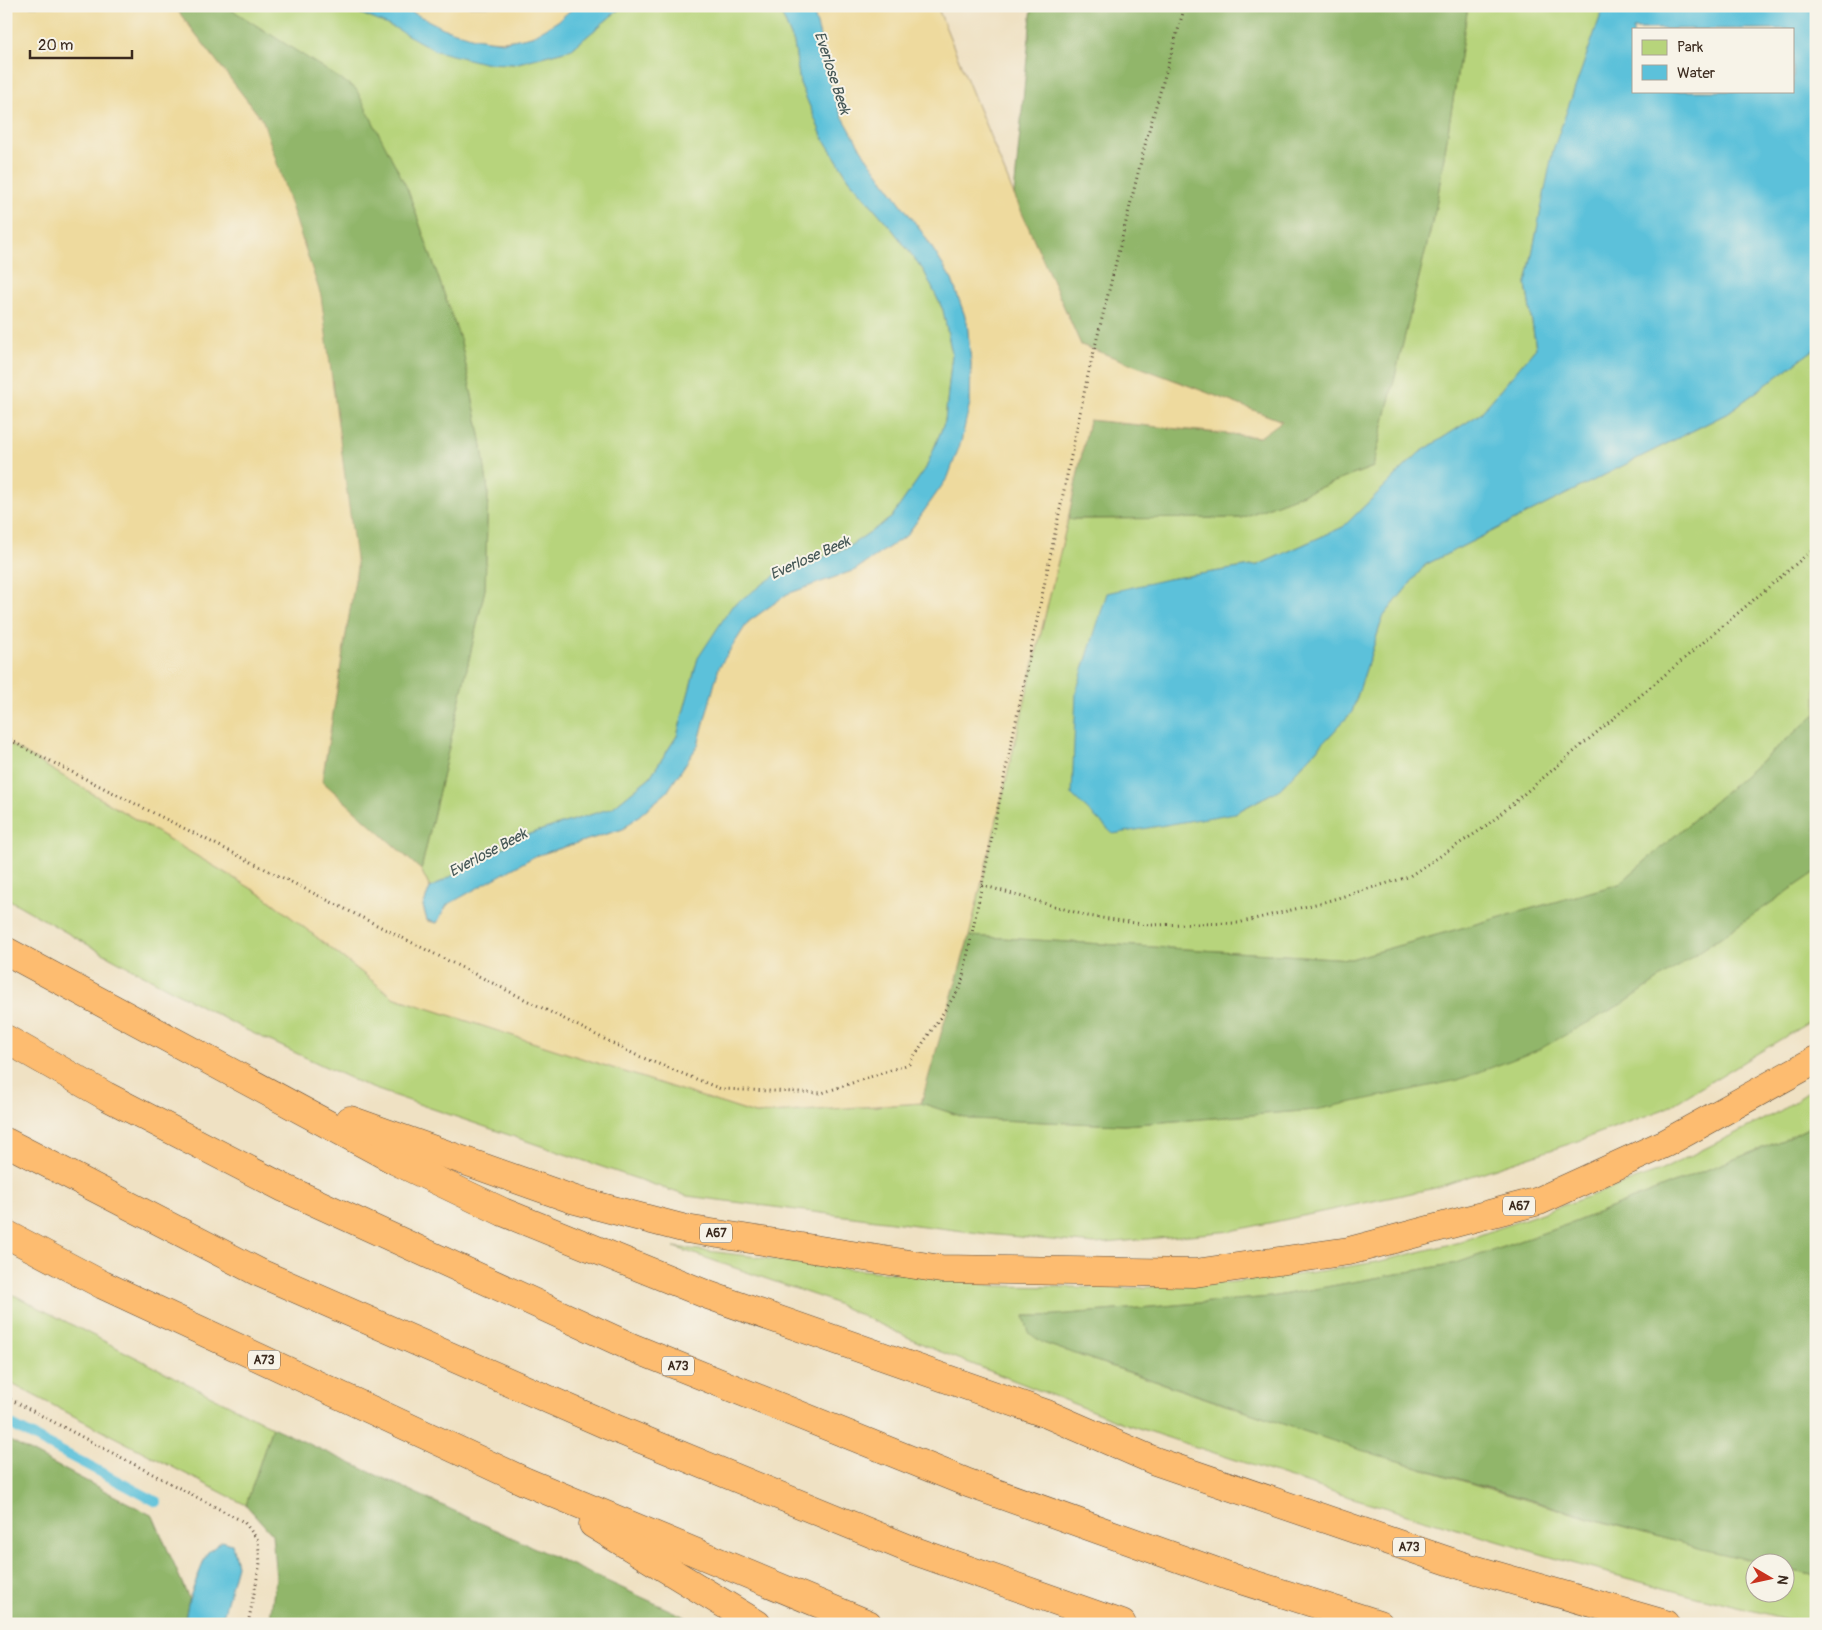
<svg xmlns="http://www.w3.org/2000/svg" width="1822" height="1630" viewBox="0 0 1822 1630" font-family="Pangolin,sans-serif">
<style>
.green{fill:#b7d47b;stroke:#797f4c}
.forest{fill:#91b66b;stroke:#667044}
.sand{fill:#eeda9e;stroke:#94825e}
.water{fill:#5cc1da;stroke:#4c767c;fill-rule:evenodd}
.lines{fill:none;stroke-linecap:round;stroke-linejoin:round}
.stream{stroke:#5cc1da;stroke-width:10}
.highway-casing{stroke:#564537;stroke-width:29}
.path{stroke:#564537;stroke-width:3;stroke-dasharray:1 4;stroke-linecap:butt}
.highway{stroke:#fdbc6f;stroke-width:28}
.labels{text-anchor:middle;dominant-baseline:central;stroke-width:4;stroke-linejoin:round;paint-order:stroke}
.shield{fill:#f7f3e8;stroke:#73665b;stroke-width:1}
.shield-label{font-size:12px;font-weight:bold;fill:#3b2a1e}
.water-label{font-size:15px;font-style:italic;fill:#455756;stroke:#f7f3e8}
</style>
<rect width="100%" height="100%" fill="#f7f3e8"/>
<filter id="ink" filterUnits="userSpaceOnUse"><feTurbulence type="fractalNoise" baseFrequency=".02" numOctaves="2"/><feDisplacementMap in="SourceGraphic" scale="10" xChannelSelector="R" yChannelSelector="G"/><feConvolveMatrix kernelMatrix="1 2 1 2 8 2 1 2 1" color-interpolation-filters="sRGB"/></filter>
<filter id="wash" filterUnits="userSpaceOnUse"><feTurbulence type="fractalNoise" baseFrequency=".0096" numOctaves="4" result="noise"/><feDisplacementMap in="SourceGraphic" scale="20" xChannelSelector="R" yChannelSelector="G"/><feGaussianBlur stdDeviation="1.12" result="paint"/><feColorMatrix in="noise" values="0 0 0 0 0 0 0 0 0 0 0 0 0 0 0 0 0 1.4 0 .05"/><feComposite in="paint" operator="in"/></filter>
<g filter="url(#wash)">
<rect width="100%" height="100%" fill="#efe1c3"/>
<g class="green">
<path d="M 226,6 L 318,6 L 352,10 L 484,63 L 514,64 L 572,49 L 623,6 L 778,6 L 794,43 L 800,83 L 823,138 L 849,179 L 892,229 L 924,271 L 943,310 L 952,354 L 945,421 L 926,468 L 891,518 L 845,549 L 777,574 L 698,658 L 677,736 L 650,777 L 612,808 L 526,835 L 430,888 L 421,870 L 485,589 L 488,491 L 481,440 L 461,342 L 407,188 Z"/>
<path d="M 1468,6 L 1604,6 L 1554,150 L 1526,284 L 1536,348 L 1480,414 L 1419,453 L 1343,527 L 1258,565 L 1168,579 L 1235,813 L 1280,789 L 1352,712 L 1383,617 L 1425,565 L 1726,414 L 1816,348 L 1816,714 L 1619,884 L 1351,959 L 969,936 L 1068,519 L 1241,518 L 1373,467 L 1436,207 Z"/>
<path d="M 6,742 L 264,896 L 393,997 L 755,1114 L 921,1103 L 970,1119 L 1124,1125 L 1315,1110 L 1627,1001 L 1816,872 L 1816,1018 L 1667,1108 L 1572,1143 L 1435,1188 L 1231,1231 L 1095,1244 L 987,1234 L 687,1196 L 369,1087 L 242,1028 L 99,951 L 6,898 Z"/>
<path d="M 1816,1087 L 1816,1124 L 1788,1138 L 1572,1223 L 1457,1263 L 1271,1297 L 1044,1316 L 1024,1316 L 1043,1343 C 1279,1424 1516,1504 1759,1562 L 1754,1562 L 1754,1592 L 1784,1592 L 1785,1569 L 1816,1576 L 1816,1624 L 1807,1624 L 1689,1595 L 1571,1563 L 1340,1494 L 1123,1423 L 931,1348 L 828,1300 L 674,1247 L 749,1256 L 815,1266 L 918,1275 L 997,1286 L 1128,1288 L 1214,1284 L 1289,1276 L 1377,1262 L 1460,1242 L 1660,1171 L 1780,1111 Z"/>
<path d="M 6,1291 L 272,1427 L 246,1505 L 6,1381 Z"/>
</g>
<g class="forest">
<path d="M 174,6 L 226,6 L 356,89 L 407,188 L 461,342 L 481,440 L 488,491 L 485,589 L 421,870 L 322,781 L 357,566 L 263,121 Z"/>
<path d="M 1032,6 L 1468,6 L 1436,207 L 1373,467 L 1241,518 L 1068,519 L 1089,420 L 1259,437 L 1282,421 L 1081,345 L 1014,195 Z"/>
<path d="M 1816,714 L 1816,872 L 1627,1001 L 1538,1050 L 1458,1080 L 1315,1110 L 1124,1125 L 970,1119 L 921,1103 L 969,936 L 1351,959 L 1619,884 Z"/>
<path d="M 1816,1124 L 1816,1576 L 1785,1569 L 1784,1562 L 1759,1562 L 1702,1549 L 1584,1516 L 1354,1448 L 1043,1343 L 1029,1333 L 1024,1316 L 1044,1316 L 1271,1297 L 1457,1263 L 1572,1223 L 1788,1138 Z"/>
<path d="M 272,1427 L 700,1624 L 269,1624 L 276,1578 L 272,1534 L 246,1505 Z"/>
<path d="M 6,1439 L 153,1516 L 189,1599 L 184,1624 L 6,1624 Z"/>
</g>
<g class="sand">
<path d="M 6,6 L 174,6 L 263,121 L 321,296 L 357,567 L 322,781 L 421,870 L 430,888 L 423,906 L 427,921 L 437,923 L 446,905 L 535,856 L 623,829 L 667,792 L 698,745 L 719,667 L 748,622 L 787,594 L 855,570 L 907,535 L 948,477 L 970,403 L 971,363 L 967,322 L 952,280 L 924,235 L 862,151 L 840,112 L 830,83 L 822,44 L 812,6 L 937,6 L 1014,195 L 1081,345 L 1282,421 L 1260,437 L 1089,420 L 1068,519 L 969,936 L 921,1103 L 755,1114 L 393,997 L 264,896 L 6,742 Z"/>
<path d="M 400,6 L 575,6 C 562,18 548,31 531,36 C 489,50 436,30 400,6 Z"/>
</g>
<g class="water">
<path d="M 318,6 L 400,6 L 443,28 L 474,38 L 503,42 L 532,36 L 558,21 L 575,6 L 623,6 L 572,49 L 514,64 L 484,63 L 436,51 L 395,28 L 352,10 Z"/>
<path d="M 778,6 L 812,6 L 822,44 L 830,83 L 840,112 L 862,151 L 924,235 L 952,280 L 967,322 L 971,363 L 970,403 L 961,442 L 948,477 L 907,535 L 855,570 L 787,594 L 748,622 L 719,667 L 698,745 L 667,792 L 623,829 L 535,856 L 447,905 L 437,923 L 427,920 L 423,906 L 430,888 L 526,835 L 612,808 L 650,777 L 677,736 L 698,658 L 732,606 L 777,574 L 845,549 L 891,518 L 926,468 L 945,421 L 952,354 L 943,310 L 924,271 L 892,229 L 849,179 L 823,138 L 800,83 L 794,43 Z"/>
<path d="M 1604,6 L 1816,6 L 1816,348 L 1726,414 L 1425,565 L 1383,617 L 1352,712 L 1280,789 L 1235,813 L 1113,834 L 1072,795 L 1076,692 L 1107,593 L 1168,579 L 1258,565 L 1343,527 L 1419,453 L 1480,414 L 1536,348 L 1526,284 L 1553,150 ZM 1633,29 L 1793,29 L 1793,91 L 1633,91 Z"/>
<path d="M 222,1541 L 232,1544 L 237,1565 L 221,1624 L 184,1624 L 189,1599 L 207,1553 Z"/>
</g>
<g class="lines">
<path class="stream" d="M 6,1422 L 157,1502"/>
</g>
</g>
<g filter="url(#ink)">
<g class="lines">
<g class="highway-casing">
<g id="highway">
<path d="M 6,951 L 396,1161 L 503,1212 L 708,1295 L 1047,1414 L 1155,1461 L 1463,1566 L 1665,1624"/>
<path d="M 6,1039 L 106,1096 L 284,1188 L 631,1347 L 968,1483 L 1231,1577 L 1379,1624"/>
<path d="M 350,1120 L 575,1200 L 686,1229 L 941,1269 L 1195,1273 L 1349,1251 L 1539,1201 L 1666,1143 L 1816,1060"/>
<path d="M 6,1142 L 260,1273 L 607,1425 L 912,1550 L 1122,1624"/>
<path d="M 6,1234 L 103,1285 L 524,1481 L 868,1624"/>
<path d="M 593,1524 L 757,1624"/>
</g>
</g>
<g class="path">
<path d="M 6,737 L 26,749 L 636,1055 L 721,1089 L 822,1093 L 909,1064 L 961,986 L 1087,379 L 1147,137 L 1185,6"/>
<path d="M 982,885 L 1088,916 L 1149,925 L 1238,923 L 1324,902 L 1408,877 L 1485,827 L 1816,547"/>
<path d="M 6,1397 L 244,1522 L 258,1540 L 260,1563 L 248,1624"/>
</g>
<use href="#highway" class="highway"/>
</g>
</g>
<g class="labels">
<g class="shield">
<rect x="1503" y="1196.5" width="32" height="19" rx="4"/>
<rect x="700" y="1223.5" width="32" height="19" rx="4"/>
<rect x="248" y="1350.5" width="32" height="19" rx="4"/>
<rect x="662" y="1356.5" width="32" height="19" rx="4"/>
<rect x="1393" y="1537.5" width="32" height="19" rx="4"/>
</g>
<g class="shield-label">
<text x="1519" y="1206">A67</text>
<text x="716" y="1233">A67</text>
<text x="264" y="1360">A73</text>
<text x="678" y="1366">A73</text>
<text x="1409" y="1547">A73</text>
</g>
<g class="water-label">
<text transform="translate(832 73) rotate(72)">Everlose Beek</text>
<text transform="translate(810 558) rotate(-24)">Everlose Beek</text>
<text transform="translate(488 853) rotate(-28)">Everlose Beek</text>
</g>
</g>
<rect width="1822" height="1630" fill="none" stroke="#f7f3e8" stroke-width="25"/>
<rect x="1632" y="28" width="162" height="65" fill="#f7f3e8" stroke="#aca397"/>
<rect x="1642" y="40" width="25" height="15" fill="#b7d47b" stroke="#aca397"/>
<text x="1677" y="52" font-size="15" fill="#3b2a1e">Park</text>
<rect x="1642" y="65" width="25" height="15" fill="#5cc1da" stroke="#aca397"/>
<text x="1677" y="78" font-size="15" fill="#3b2a1e">Water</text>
<g transform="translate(1770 1578) rotate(99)"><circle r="24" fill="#f7f3e8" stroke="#aca397"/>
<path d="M0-4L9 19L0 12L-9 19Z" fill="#c8321e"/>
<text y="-8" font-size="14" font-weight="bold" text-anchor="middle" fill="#3b2a1e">N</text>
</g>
<path d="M30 50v8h102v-8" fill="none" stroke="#3b2a1e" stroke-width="2.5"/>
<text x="38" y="50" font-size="15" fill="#3b2a1e" stroke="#f7f3e8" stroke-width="4" paint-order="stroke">20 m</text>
</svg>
